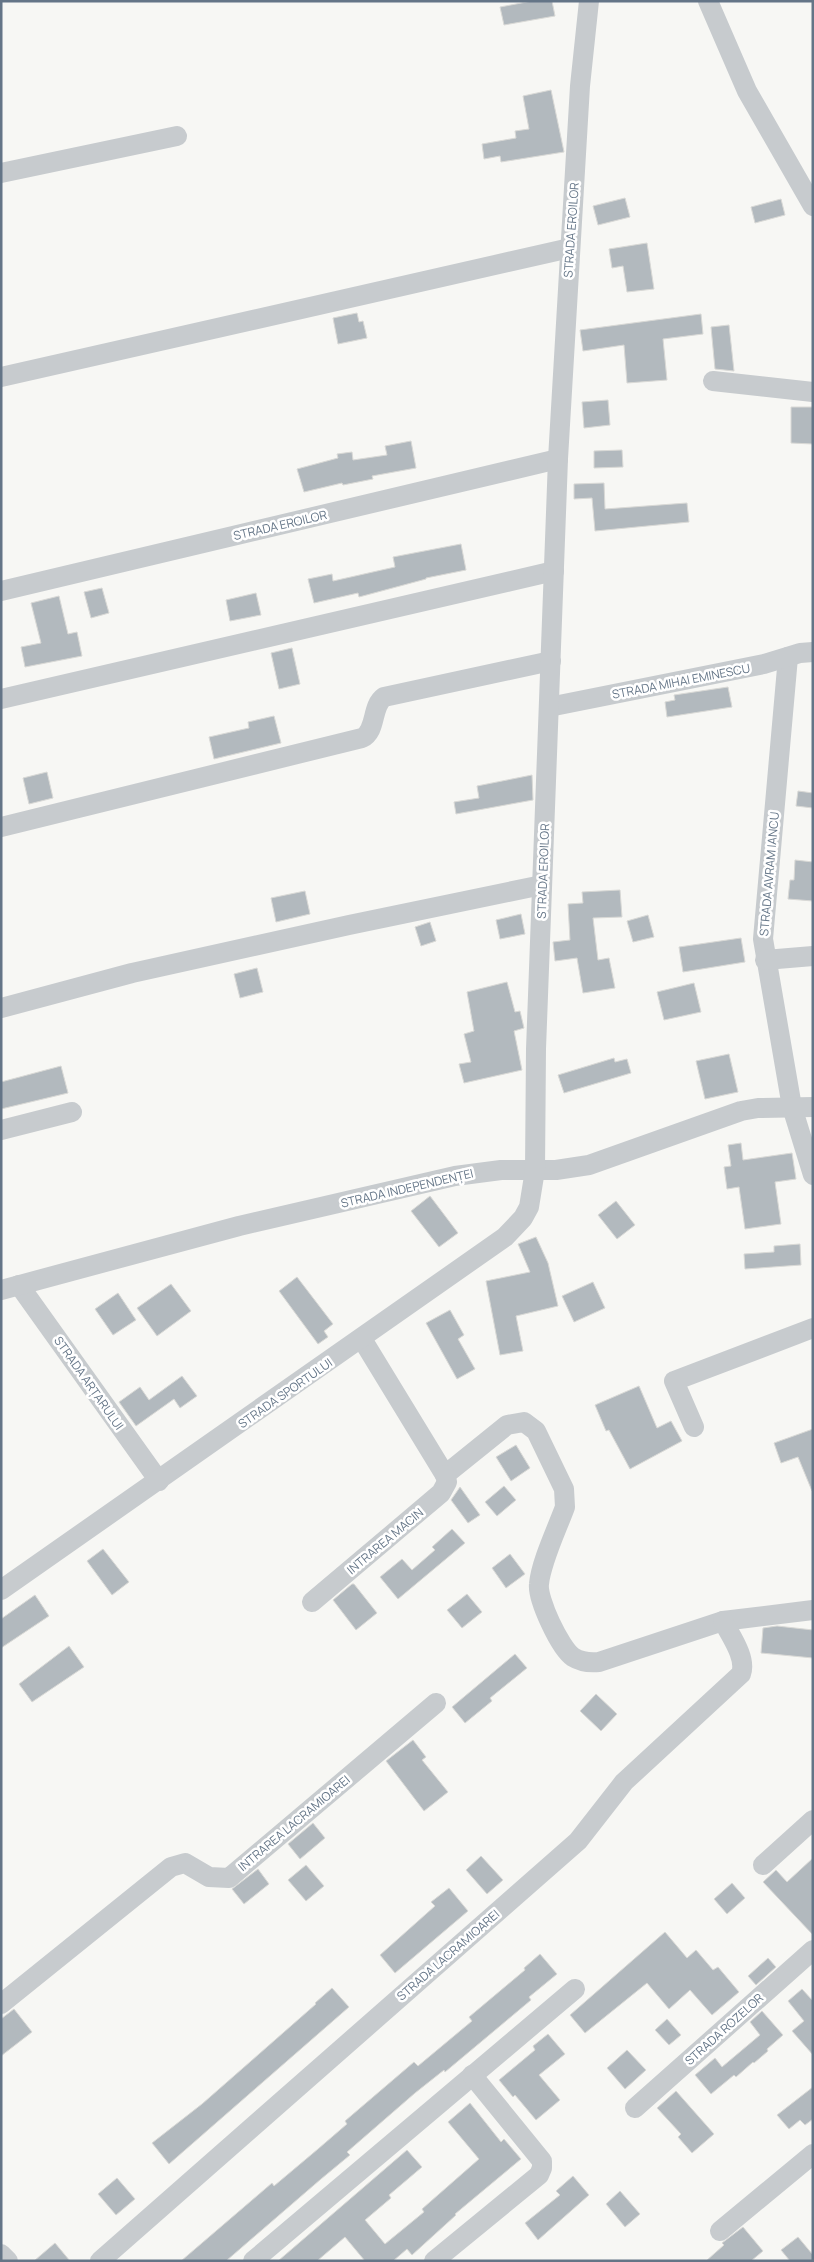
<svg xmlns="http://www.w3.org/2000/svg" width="814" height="2262" viewBox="0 0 814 2262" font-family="Manrope,sans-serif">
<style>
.building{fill:#b2b9be;stroke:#d9d9d6}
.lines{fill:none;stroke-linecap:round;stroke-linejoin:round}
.minor{stroke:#c7cbce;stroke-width:20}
.labels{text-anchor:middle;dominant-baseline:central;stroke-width:5;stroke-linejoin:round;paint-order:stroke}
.street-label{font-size:12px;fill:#647587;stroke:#fff}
</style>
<rect width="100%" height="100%" fill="#f7f7f4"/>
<g class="building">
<path d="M 532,1 L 552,1 L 555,16 L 504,25 L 500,7 Z"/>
<path d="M 551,90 L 564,152 L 501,162 L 500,156 L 484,159 L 482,144 L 516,138 L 515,131 L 529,129 L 523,96 Z"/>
<path d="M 625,198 L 630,217 L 598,225 L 593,206 Z"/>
<path d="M 781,199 L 785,215 L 755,223 L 751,207 Z"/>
<path d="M 647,243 L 654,289 L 627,292 L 623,266 L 612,268 L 609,249 Z"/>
<path d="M 357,313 L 359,322 L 363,321 L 367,338 L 338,344 L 333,318 Z"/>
<path d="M 701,314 L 703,334 L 663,339 L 667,380 L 627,383 L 624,345 L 583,351 L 580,330 Z"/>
<path d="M 729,325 L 734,371 L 715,369 L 711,327 Z"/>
<path d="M 608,400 L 610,425 L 584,428 L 582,402 Z"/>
<path d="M 791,407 L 813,407 L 813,444 L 791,443 Z"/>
<path d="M 411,441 L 416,468 L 372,476 L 373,479 L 343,485 L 342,483 L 304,492 L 297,469 L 338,458 L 337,454 L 352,452 L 353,460 L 387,455 L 385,446 Z"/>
<path d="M 622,450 L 623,467 L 594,468 L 594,451 Z"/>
<path d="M 604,483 L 605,509 L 687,503 L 689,522 L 595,531 L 592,498 L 574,499 L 574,484 Z"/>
<path d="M 461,544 L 466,570 L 426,578 L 426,579 L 359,597 L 358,593 L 314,603 L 308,579 L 332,574 L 333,581 L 395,567 L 393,557 Z"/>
<path d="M 102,588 L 109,613 L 91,618 L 84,592 Z"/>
<path d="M 256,593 L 261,615 L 230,621 L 226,600 Z"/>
<path d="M 59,596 L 68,634 L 77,632 L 82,656 L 25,667 L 21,647 L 41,643 L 31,603 Z"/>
<path d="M 292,648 L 300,684 L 279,689 L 271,653 Z"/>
<path d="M 728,687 L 732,707 L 667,717 L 665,702 L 675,700 L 674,695 Z"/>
<path d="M 274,716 L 281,743 L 214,759 L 209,737 L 249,728 L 248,722 Z"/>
<path d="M 47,772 L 53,798 L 29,804 L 23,778 Z"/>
<path d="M 532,775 L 533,800 L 456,814 L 454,802 L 479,798 L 477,786 Z"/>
<path d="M 798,791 L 813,793 L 813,808 L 796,806 Z"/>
<path d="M 795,860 L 813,862 L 813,901 L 788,899 L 790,880 L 794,880 Z"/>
<path d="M 620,890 L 622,917 L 593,918 L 598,960 L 609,958 L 615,988 L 583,993 L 577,958 L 555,961 L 553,942 L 570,940 L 568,904 L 583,903 L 582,892 Z"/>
<path d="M 305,891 L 310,914 L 276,922 L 271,898 Z"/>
<path d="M 521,914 L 525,934 L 500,939 L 496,920 Z"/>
<path d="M 648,915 L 654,937 L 633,942 L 627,921 Z"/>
<path d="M 430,922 L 436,941 L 421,946 L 415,927 Z"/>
<path d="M 741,938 L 745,962 L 683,972 L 679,947 Z"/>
<path d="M 257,968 L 263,992 L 240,998 L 234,974 Z"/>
<path d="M 507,982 L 515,1012 L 520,1011 L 524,1028 L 514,1031 L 522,1070 L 464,1083 L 459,1064 L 471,1062 L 464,1034 L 474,1031 L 467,992 Z"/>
<path d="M 694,983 L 701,1012 L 664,1020 L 657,992 Z"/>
<path d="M 729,1054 L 738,1092 L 705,1099 L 696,1061 Z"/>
<path d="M 614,1058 L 615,1062 L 627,1059 L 631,1073 L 564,1093 L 558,1075 Z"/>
<path d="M 61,1066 L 68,1093 L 1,1109 L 1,1082 Z"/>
<path d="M 741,1143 L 743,1160 L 792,1153 L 796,1179 L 775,1182 L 781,1224 L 745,1229 L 739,1187 L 727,1189 L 724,1167 L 731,1166 L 728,1145 Z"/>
<path d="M 430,1196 L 458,1233 L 439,1247 L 411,1211 Z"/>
<path d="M 616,1201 L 635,1225 L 617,1239 L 598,1215 Z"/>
<path d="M 536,1237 L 548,1263 L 558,1306 L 516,1316 L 523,1351 L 500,1355 L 486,1281 L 530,1272 L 518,1244 Z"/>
<path d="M 800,1244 L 801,1265 L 745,1269 L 744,1254 L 774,1252 L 774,1246 Z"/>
<path d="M 297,1277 L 333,1324 L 324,1331 L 328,1337 L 318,1344 L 279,1291 Z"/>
<path d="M 593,1282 L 605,1308 L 574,1322 L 562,1296 Z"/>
<path d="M 171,1284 L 191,1311 L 157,1336 L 137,1308 Z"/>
<path d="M 118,1293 L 136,1320 L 113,1335 L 95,1309 Z"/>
<path d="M 450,1310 L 464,1335 L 458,1339 L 475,1369 L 457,1379 L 426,1323 Z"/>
<path d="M 182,1376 L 197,1396 L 180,1408 L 174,1399 L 136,1426 L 119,1402 L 140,1387 L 149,1400 Z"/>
<path d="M 639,1386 L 657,1428 L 671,1421 L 682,1441 L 630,1469 L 609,1430 L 606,1431 L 595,1405 Z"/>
<path d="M 813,1429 L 813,1491 L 812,1491 L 798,1457 L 781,1463 L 774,1443 Z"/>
<path d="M 516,1445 L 530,1468 L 511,1481 L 496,1457 Z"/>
<path d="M 504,1486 L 516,1500 L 497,1516 L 485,1502 Z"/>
<path d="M 460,1487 L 480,1515 L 468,1523 L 451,1500 Z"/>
<path d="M 452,1529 L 465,1543 L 398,1599 L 380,1577 L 402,1559 L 412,1570 L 435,1550 L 432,1547 Z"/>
<path d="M 103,1549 L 129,1582 L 112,1595 L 87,1561 Z"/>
<path d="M 510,1554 L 525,1574 L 506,1588 L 492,1568 Z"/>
<path d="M 352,1584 L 354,1584 L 377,1613 L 356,1630 L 333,1600 Z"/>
<path d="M 467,1594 L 482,1612 L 462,1628 L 447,1610 Z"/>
<path d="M 35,1595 L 49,1616 L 1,1648 L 1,1619 Z"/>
<path d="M 777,1626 L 813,1630 L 813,1658 L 761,1653 L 763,1628 Z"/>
<path d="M 69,1646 L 84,1667 L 32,1702 L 19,1684 Z"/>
<path d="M 515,1654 L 527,1668 L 490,1698 L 492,1701 L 465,1723 L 452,1707 Z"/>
<path d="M 596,1694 L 617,1714 L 601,1731 L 580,1711 Z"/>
<path d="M 413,1740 L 426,1757 L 422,1760 L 448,1792 L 424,1811 L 386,1761 Z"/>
<path d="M 313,1823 L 325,1838 L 300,1859 L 288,1844 Z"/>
<path d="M 481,1856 L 503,1880 L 487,1894 L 466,1870 Z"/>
<path d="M 813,1858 L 813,1935 L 763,1882 L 776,1870 L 787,1882 Z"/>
<path d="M 306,1865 L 324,1886 L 306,1901 L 288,1880 Z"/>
<path d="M 258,1869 L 269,1884 L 244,1904 L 232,1889 Z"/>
<path d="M 732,1883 L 745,1898 L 727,1914 L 714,1899 Z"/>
<path d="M 449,1888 L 468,1911 L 395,1973 L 380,1955 L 435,1906 L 431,1902 Z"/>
<path d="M 665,1932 L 687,1958 L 696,1950 L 713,1970 L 718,1967 L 739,1992 L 712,2015 L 690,1990 L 669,2009 L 647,1983 L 585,2033 L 570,2015 Z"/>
<path d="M 540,1954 L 557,1974 L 529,1997 L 531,2000 L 500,2026 L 445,2072 L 444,2070 L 415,2093 L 347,2152 L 350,2155 L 321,2179 L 226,2261 L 181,2261 L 272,2183 L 274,2186 L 318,2149 L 347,2124 L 345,2121 L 414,2062 L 418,2066 L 472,2021 L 469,2017 L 525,1970 L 524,1968 Z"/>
<path d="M 768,1958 L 776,1967 L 756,1985 L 748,1976 Z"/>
<path d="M 332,1988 L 349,2007 L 169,2164 L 152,2143 L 202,2104 L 316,2004 L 315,2003 Z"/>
<path d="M 802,1989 L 813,2001 L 813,2055 L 792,2031 L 804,2021 L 788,2001 Z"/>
<path d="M 14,2009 L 32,2032 L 1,2056 L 1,2019 Z"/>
<path d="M 762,2011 L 783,2035 L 767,2049 L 768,2051 L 754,2063 L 753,2062 L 736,2077 L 734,2075 L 711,2094 L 695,2075 L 715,2058 L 722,2067 L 760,2035 L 750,2022 Z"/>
<path d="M 667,2019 L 681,2035 L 669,2045 L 655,2030 Z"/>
<path d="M 548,2034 L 565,2054 L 539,2075 L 560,2100 L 536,2120 L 515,2095 L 513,2097 L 499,2080 L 535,2050 L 533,2046 Z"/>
<path d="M 627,2050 L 646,2070 L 625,2089 L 607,2068 Z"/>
<path d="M 813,2087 L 813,2119 L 805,2125 L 800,2120 L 789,2129 L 777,2115 Z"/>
<path d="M 676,2091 L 714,2134 L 692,2153 L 678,2137 L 681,2134 L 657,2108 Z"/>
<path d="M 470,2103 L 501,2142 L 504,2139 L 521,2159 L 455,2214 L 456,2215 L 412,2255 L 407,2249 L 393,2261 L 365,2261 L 345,2237 L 317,2261 L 278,2261 L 407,2150 L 422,2167 L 389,2195 L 391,2198 L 365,2220 L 385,2244 L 424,2212 L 422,2209 L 479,2159 L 448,2122 Z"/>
<path d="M 573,2176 L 589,2195 L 538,2240 L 525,2223 L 560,2195 L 556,2191 Z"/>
<path d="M 117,2178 L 135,2199 L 116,2215 L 98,2194 Z"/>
<path d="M 620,2191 L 640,2214 L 625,2227 L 606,2204 Z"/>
<path d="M 743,2227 L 763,2251 L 751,2261 L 706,2261 L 724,2245 L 722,2243 Z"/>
<path d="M 798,2237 L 813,2255 L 813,2261 L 790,2261 L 781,2250 Z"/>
<path d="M 55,2243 L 70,2261 L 34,2261 Z"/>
</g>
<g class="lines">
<g class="minor">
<path d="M 708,1 L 747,91 L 813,206"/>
<path d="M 1,173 L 177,136"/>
<path d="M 1,377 L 570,248"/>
<path d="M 713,381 L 813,392"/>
<path d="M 1,591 L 558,459"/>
<path d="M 788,657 L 763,939 L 792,1107 L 813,1175"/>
<path d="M 1,699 L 554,571"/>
<path d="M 549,707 L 764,664 L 800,653 L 813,652"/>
<path d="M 1,827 L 362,738 C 377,731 371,706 384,697 L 551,661"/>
<path d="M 765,960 L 813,956"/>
<path d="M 1,1008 L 132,973 L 349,925 L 542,885"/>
<path d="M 1,1130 L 72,1112"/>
<path d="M 19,1285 L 159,1481"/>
<path d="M 1,1290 L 239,1226 L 455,1176 L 501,1170 L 556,1170 L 589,1165 L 741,1111 L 758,1108 L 813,1107"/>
<path d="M 362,1339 L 445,1475 L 507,1425 L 524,1422 L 536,1431 L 564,1489 L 565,1507 C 557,1529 541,1562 539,1584 C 537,1599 560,1648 573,1657 C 581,1662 589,1663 599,1662 L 723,1621 L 813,1610"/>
<path d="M 694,1427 L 674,1381 L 813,1328"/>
<path d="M 1,1590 L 505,1237 L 523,1218 L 529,1207 L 535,1170 L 536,1049 L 558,459 L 580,86 L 589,1"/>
<path d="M 312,1602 L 441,1493 L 447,1482 L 445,1475"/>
<path d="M 763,1865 L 813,1820"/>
<path d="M 1,2004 L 171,1867 L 185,1863 L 209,1877 L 229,1878 L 436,1703"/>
<path d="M 635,2108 L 813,1950"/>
<path d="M 720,2231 L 813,2154"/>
<path d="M 1,2254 L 8,2261"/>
<path d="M 100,2261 L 578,1841 L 624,1782 L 741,1674 C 747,1658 730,1635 723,1621"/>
<path d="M 253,2261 L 575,1989"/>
<path d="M 434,2261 L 539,2175 L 542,2168 L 542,2161 L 472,2075"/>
</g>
</g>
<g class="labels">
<g class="street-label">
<text transform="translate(571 230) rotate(-86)">STRADA EROILOR</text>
<text transform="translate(280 525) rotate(-13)">STRADA EROILOR</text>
<text transform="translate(681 681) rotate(-11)">STRADA MIHAI EMINESCU</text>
<text transform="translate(543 871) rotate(-88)">STRADA EROILOR</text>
<text transform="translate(769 874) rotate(-85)">STRADA AVRAM IANCU</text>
<text transform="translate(407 1188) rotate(-13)">STRADA INDEPENDENȚEI</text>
<text transform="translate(89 1383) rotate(55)">STRADA ARȚARULUI</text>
<text transform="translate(285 1393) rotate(-35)">STRADA SPORTULUI</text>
<text transform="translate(385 1541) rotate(-40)">INTRAREA MACIN</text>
<text transform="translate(294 1823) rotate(-40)">INTRAREA LACRAMIOAREI</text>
<text transform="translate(448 1955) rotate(-41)">STRADA LACRAMIOAREI</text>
<text transform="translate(724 2029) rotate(-42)">STRADA ROZELOR</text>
</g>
</g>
<rect width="814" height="2262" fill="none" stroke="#647587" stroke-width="5"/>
</svg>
